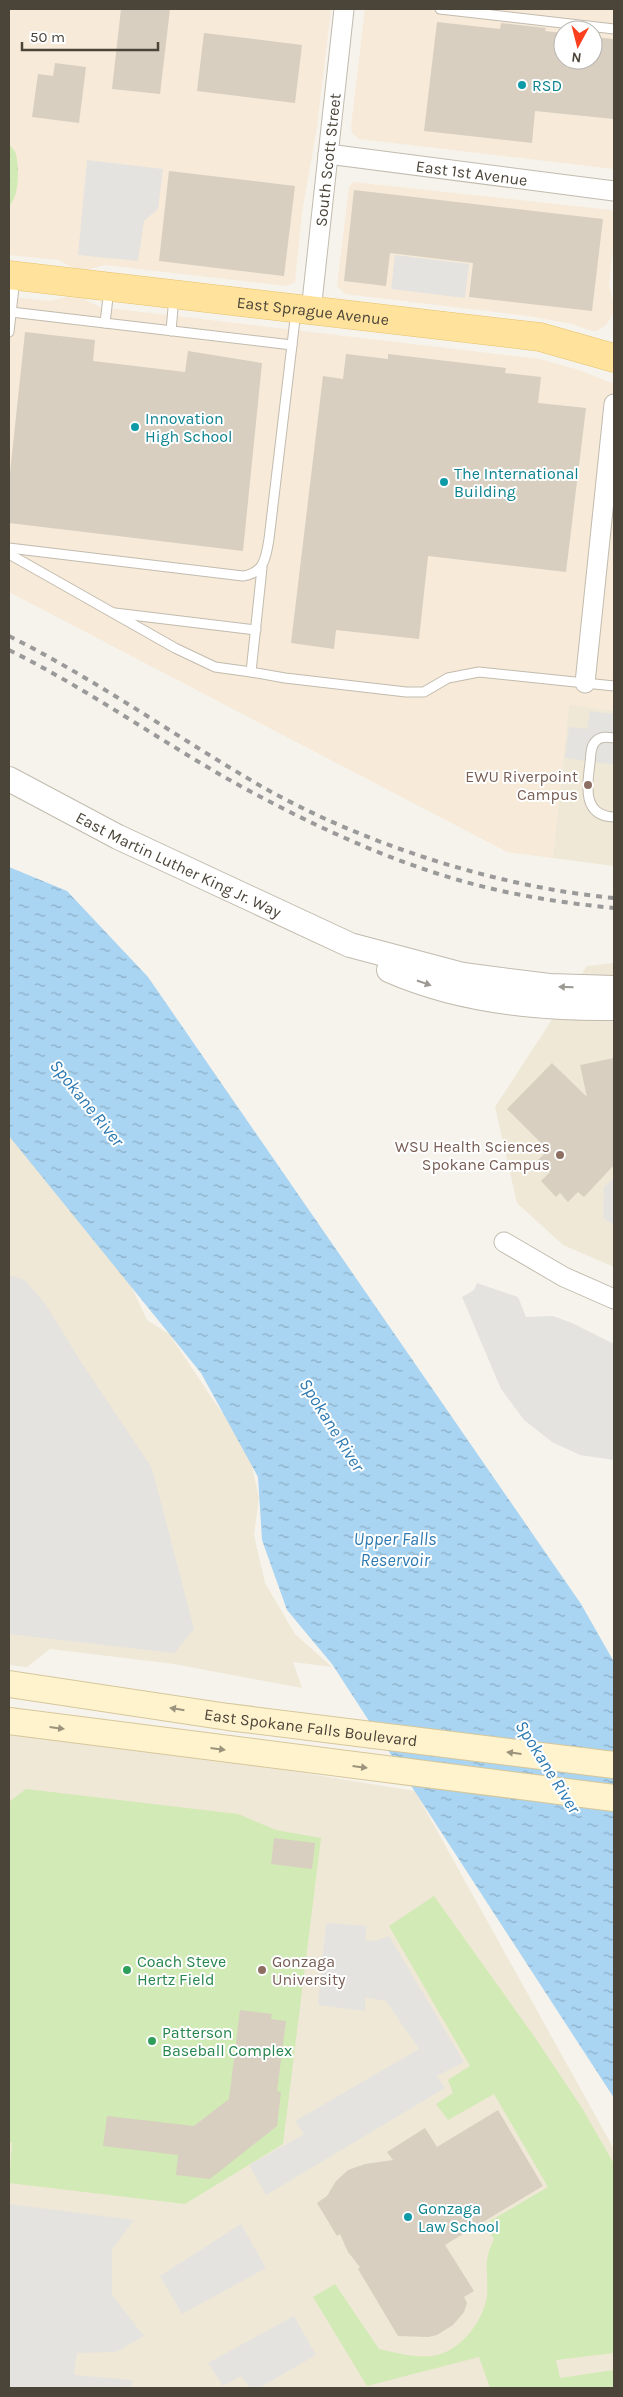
<svg xmlns="http://www.w3.org/2000/svg" width="623" height="2397" viewBox="0 0 623 2397" font-family="Karla,sans-serif">
<style>
.commercial{fill:#f7ead8;fill-rule:evenodd}
.education{fill:#efe8d6}
.green{fill:#d2eab5}
.park{fill:url(#park-tufts)}
.parking{fill:#e5e3e0}
.water{fill:url(#water-ripples)}
.building{fill:#d8cfc1}
.lines{fill:none;stroke-linecap:round;stroke-linejoin:round}
.service-casing{stroke:#c2bbae;stroke-width:11}
.minor-casing{stroke:#c2bbae;stroke-width:21}
.tertiary-casing{stroke:#c2bbae;stroke-width:26}
.secondary-casing{stroke:#d6c79b;stroke-width:28}
.primary-casing{stroke:#e6c16a;stroke-width:29}
.service{stroke:#fff;stroke-width:9}
.minor{stroke:#fff;stroke-width:19}
.tertiary{stroke:#fff;stroke-width:24}
.secondary{stroke:#fff3cd;stroke-width:26}
.primary{stroke:#ffe39c;stroke-width:28}
.rail{stroke:#9a9a9a;stroke-width:4;stroke-dasharray:6 6;stroke-linecap:butt}
.oneway{fill:#9c9892}
.oneway2{fill:#9c937c}
.culture-dot{fill:#0f9aa8;stroke:#fff;stroke-width:2}
.education-dot{fill:#8d6e63;stroke:#fff;stroke-width:2}
.leisure-dot{fill:#2e9e5b;stroke:#fff;stroke-width:2}
.labels{text-anchor:middle;dominant-baseline:central;stroke-width:4;stroke-linejoin:round;paint-order:stroke}
.culture-label{font-size:16px;fill:#0d838f;stroke:#fff;text-anchor:start}
.street-label{font-size:16px;fill:#4b4439;stroke:#fff}
.education-label{font-size:16px;fill:#785e54;stroke:#fff;text-anchor:end}
.leisure-label{font-size:16px;fill:#27864d;stroke:#fff;text-anchor:start}
.water-label{font-size:18px;font-style:italic;fill:#2e7ab2;stroke:#fff}
</style>
<defs>
<pattern id="park-tufts" width="24" height="20" patternUnits="userSpaceOnUse" patternTransform="scale(1.25)"><rect width="24" height="20" fill="#d2eab5"/><path d="M3 7l-1-3M5 7V3M7 7l1-3M15 17l-1-3M17 17v-4M19 17l1-3" fill="none" stroke="#b6ca9c"/></pattern>
<pattern id="water-ripples" width="26" height="14" patternUnits="userSpaceOnUse" patternTransform="scale(1.25)"><rect width="26" height="14" fill="#a9d4f2"/><path d="M2 4q2-2 4 0t4 0M15 11q2-2 4 0t4 0" fill="none" stroke="#8caec5"/></pattern>
</defs>
<rect width="100%" height="100%" fill="#f6f3ec"/>
<g class="commercial">
<path d="M 9,9 L 331,9 L 317,127 L 302,213 L 295,282 L 287,286 L 104,265 L 88,270 L 73,268 L 59,260 L 9,255 Z"/>
<path d="M 365,9 L 614,9 L 614,169 L 359,139 L 352,133 L 351,127 ZM 563,30 L 593,30 L 593,60 L 563,60 Z"/>
<path d="M 353,182 L 611,210 L 614,213 L 614,240 L 609,284 L 614,308 L 612,316 L 606,325 L 597,331 L 592,331 L 572,324 L 528,316 L 345,294 L 337,286 L 349,187 Z"/>
<path d="M 9,297 L 50,301 L 66,297 L 82,298 L 100,307 L 540,359 L 579,370 L 614,384 L 614,711 L 569,706 L 553,858 L 507,852 L 9,592 Z"/>
</g>
<g class="education">
<path d="M 569,705 L 614,711 L 614,866 L 553,858 Z"/>
<path d="M 614,963 L 614,1267 L 563,1245 L 517,1203 L 495,1107 L 587,966 Z"/>
<path d="M 9,1135 L 16,1136 L 126,1275 L 147,1320 L 169,1334 L 249,1453 L 259,1498 L 254,1535 L 265,1583 L 295,1634 L 332,1667 L 293,1662 L 302,1688 L 174,1664 L 50,1649 L 27,1667 L 9,1665 Z"/>
<path d="M 9,1731 L 167,1751 L 415,1791 L 614,2149 L 614,2388 L 9,2388 Z"/>
</g>
<g class="green">
<path d="M 26,1789 L 238,1814 L 276,1830 L 321,1838 L 283,2144 L 185,2204 L 9,2183 L 12,2143 L 9,2142 L 9,1802 Z"/>
<path d="M 434,1896 L 536,2039 L 582,2108 L 614,2164 L 614,2353 L 556,2360 L 560,2378 L 614,2370 L 614,2388 L 490,2388 L 479,2357 L 367,2386 L 313,2297 L 335,2284 L 379,2349 C 396,2353 415,2358 433,2356 C 460,2352 483,2322 487,2296 C 489,2271 482,2264 494,2239 L 485,2224 L 548,2187 L 494,2094 L 448,2120 L 436,2104 L 453,2093 L 448,2080 L 470,2066 L 389,1926 Z"/>
</g>
<path class="park" d="M 9,144 C 11,147 15,150 16,154 C 19,167 20,196 9,206 Z"/>
<g class="parking">
<path d="M 87,160 L 163,169 L 158,209 L 144,221 L 138,261 L 78,255 Z"/>
<path d="M 395,255 L 469,264 L 465,298 L 391,289 Z"/>
<path d="M 590,711 L 614,714 L 614,765 L 565,758 L 569,727 L 587,729 Z"/>
<path d="M 614,1178 L 614,1225 L 603,1218 L 604,1187 Z"/>
<path d="M 9,1275 L 25,1280 L 46,1305 L 81,1362 L 152,1468 L 194,1629 L 174,1653 L 9,1634 Z"/>
<path d="M 477,1283 L 518,1297 L 526,1317 L 553,1316 L 572,1323 L 614,1344 L 614,1460 L 580,1455 L 552,1442 L 524,1420 L 501,1389 L 462,1297 L 474,1290 Z"/>
<path d="M 326,1923 L 367,1926 L 365,1940 L 374,1941 L 389,1936 L 464,2062 L 437,2076 L 445,2088 L 266,2195 L 249,2165 L 304,2134 L 295,2121 L 419,2049 L 386,2001 L 365,1997 L 365,2011 L 318,2005 Z"/>
<path d="M 9,2204 L 134,2220 L 112,2249 L 112,2295 L 144,2336 L 116,2352 L 77,2353 L 74,2375 L 132,2380 L 131,2388 L 9,2388 Z"/>
<path d="M 241,2224 L 266,2268 L 182,2314 L 160,2276 Z"/>
<path d="M 294,2316 L 316,2355 L 259,2388 L 250,2388 L 241,2376 L 223,2386 L 208,2363 Z"/>
</g>
<path class="water" d="M 9,867 L 67,891 L 148,977 L 581,1604 L 614,1662 L 614,2098 L 332,1664 L 287,1610 L 262,1540 L 258,1477 L 201,1373 L 9,1136 Z"/>
<g class="building">
<path d="M 121,9 L 170,9 L 160,94 L 112,89 Z"/>
<path d="M 437,22 L 500,29 L 501,23 L 546,28 L 545,31 L 563,33 L 563,60 L 593,60 L 593,37 L 614,39 L 614,119 L 535,111 L 532,143 L 424,131 Z"/>
<path d="M 204,33 L 302,45 L 295,103 L 197,91 Z"/>
<path d="M 55,63 L 86,67 L 79,123 L 32,117 L 38,74 L 53,76 Z"/>
<path d="M 169,171 L 295,186 L 284,276 L 159,261 Z"/>
<path d="M 354,190 L 603,219 L 592,311 L 469,297 L 473,263 L 390,253 L 386,286 L 344,281 Z"/>
<path d="M 25,332 L 95,340 L 93,361 L 185,372 L 188,351 L 262,363 L 243,551 L 9,523 L 9,482 Z"/>
<path d="M 346,354 L 388,359 L 388,354 L 506,368 L 505,373 L 541,377 L 538,403 L 586,408 L 566,572 L 428,556 L 419,639 L 336,630 L 334,649 L 291,643 L 323,376 L 343,379 Z"/>
<path d="M 614,1058 L 614,1165 L 584,1197 L 578,1192 L 568,1202 L 560,1193 L 556,1197 L 541,1181 L 550,1172 L 538,1160 L 548,1150 L 507,1109 L 552,1063 L 587,1097 L 580,1065 Z"/>
<path d="M 274,1838 L 315,1843 L 312,1869 L 271,1864 Z"/>
<path d="M 240,2010 L 272,2014 L 271,2019 L 286,2021 L 277,2091 L 281,2092 L 277,2126 L 210,2179 L 176,2175 L 178,2155 L 103,2146 L 107,2116 L 194,2126 L 229,2099 Z"/>
<path d="M 498,2110 L 543,2186 L 445,2245 L 474,2291 L 464,2297 L 467,2303 L 464,2312 L 453,2325 L 437,2335 L 428,2337 L 398,2336 L 358,2269 L 360,2267 L 348,2252 L 340,2234 L 337,2236 L 317,2203 L 327,2196 L 336,2181 L 348,2170 L 365,2164 L 393,2160 L 387,2152 L 425,2128 L 437,2147 Z"/>
</g>
<g class="lines">
<g class="service-casing">
<g id="service">
<path d="M 440,9 L 614,29"/>
<path d="M 11,312 L 292,345"/>
<path d="M 105,323 L 109,289"/>
<path d="M 171,331 L 174,297"/>
<path d="M 9,332 L 15,278"/>
<path d="M 9,548 L 243,576 C 264,573 266,558 269,539 L 296,311"/>
<path d="M 9,554 L 175,648 L 215,667 L 251,672"/>
<path d="M 262,568 L 251,672 L 285,678 L 406,692 L 424,692 L 448,678 L 479,672 L 614,686"/>
<path d="M 115,613 L 256,630"/>
<path d="M 614,738 C 608,737 601,736 596,741 C 590,746 591,756 590,763 C 587,785 582,816 614,817"/>
</g>
</g>
<g class="minor-casing">
<g id="minor">
<path id="s1" d="M 328,154 L 614,191"/>
<path id="s2" d="M 311,311 L 344,9"/>
<path d="M 585,683 L 614,404"/>
<path d="M 504,1242 L 564,1277 L 614,1299"/>
</g>
</g>
<g class="tertiary-casing">
<g id="tertiary">
<path id="s3" d="M 9,779 L 118,837 L 350,945 L 463,975 L 549,986 L 614,988"/>
<path d="M 389,970 C 459,1001 539,1009 614,1008"/>
</g>
</g>
<g class="secondary-casing">
<g id="secondary">
<path id="s4" d="M 9,1684 L 228,1717 L 614,1765"/>
<path d="M 9,1721 L 614,1798"/>
</g>
</g>
<g class="primary-casing">
<g id="primary">
<path id="s5" d="M 9,275 L 540,337 L 614,358"/>
</g>
</g>
<use href="#service" class="service"/>
<use href="#minor" class="minor"/>
<use href="#tertiary" class="tertiary"/>
<use href="#secondary" class="secondary"/>
<use href="#primary" class="primary"/>
<g class="rail">
<path d="M 9,636 C 95,679 175,736 259,785 C 362,844 497,887 614,898"/>
<path d="M 9,650 C 94,692 172,750 257,795 C 321,829 391,861 462,881 C 511,895 563,903 614,908"/>
</g>
</g>
<defs><path id="oneway-solid" d="M-6-.8H1V-3.2L6.5 0L1 3.2V.8H-6Z" transform="scale(1.25)"/></defs>
<g class="oneway">
<use href="#oneway-solid" transform="translate(424 983) rotate(19)"/>
<use href="#oneway-solid" transform="translate(566 987) rotate(-178)"/>
</g>
<g class="oneway2">
<use href="#oneway-solid" transform="translate(177 1709) rotate(-171)"/>
<use href="#oneway-solid" transform="translate(57 1728) rotate(7)"/>
<use href="#oneway-solid" transform="translate(218 1749) rotate(7)"/>
<use href="#oneway-solid" transform="translate(514 1753) rotate(-173)"/>
<use href="#oneway-solid" transform="translate(360 1767) rotate(7)"/>
</g>
<g class="culture-dot">
<circle cx="522" cy="85" r="5"/>
<circle cx="135" cy="427" r="5"/>
<circle cx="444" cy="482" r="5"/>
<circle cx="408" cy="2217" r="5"/>
</g>
<g class="education-dot">
<circle cx="588" cy="785" r="5"/>
<circle cx="560" cy="1155" r="5"/>
<circle cx="262" cy="1970" r="5"/>
</g>
<g class="leisure-dot">
<circle cx="127" cy="1970" r="5"/>
<circle cx="152" cy="2041" r="5"/>
</g>
<g class="labels">
<g class="culture-label">
<text x="532" y="85">RSD</text>
<text x="145" y="418">Innovation<tspan x="145" dy="18">High School</tspan></text>
<text x="454" y="473">The International<tspan x="454" dy="18">Building</tspan></text>
<text x="418" y="2208">Gonzaga<tspan x="418" dy="18">Law School</tspan></text>
</g>
<g class="street-label">
<text stroke="none"><textPath href="#s2" startOffset="152">South Scott Street</textPath></text>
<text stroke="none"><textPath href="#s1" startOffset="145">East 1st Avenue</textPath></text>
<text stroke="none"><textPath href="#s5" startOffset="306">East Sprague Avenue</textPath></text>
<text stroke="none"><textPath href="#s3" startOffset="190">East Martin Luther King Jr. Way</textPath></text>
<text stroke="none"><textPath href="#s4" startOffset="305">East Spokane Falls Boulevard</textPath></text>
</g>
<g class="education-label">
<text x="578" y="776">EWU Riverpoint<tspan x="578" dy="18">Campus</tspan></text>
<text x="550" y="1146">WSU Health Sciences<tspan x="550" dy="18">Spokane Campus</tspan></text>
<text x="272" y="1961" text-anchor="start">Gonzaga<tspan x="272" dy="18">University</tspan></text>
</g>
<g class="leisure-label">
<text x="137" y="1961">Coach Steve<tspan x="137" dy="18">Hertz Field</tspan></text>
<text x="162" y="2032">Patterson<tspan x="162" dy="18">Baseball Complex</tspan></text>
</g>
<g class="water-label">
<text transform="translate(87 1103) rotate(51)">Spokane River</text>
<text transform="translate(332 1425) rotate(58)">Spokane River</text>
<text x="395" y="1539">Upper Falls<tspan x="395" dy="21">Reservoir</tspan></text>
<text transform="translate(548 1767) rotate(58)">Spokane River</text>
</g>
</g>
<rect width="623" height="2397" fill="none" stroke="#4b4439" stroke-width="20"/>
<g transform="translate(578 45) rotate(187)"><circle r="24" fill="#ffffff" stroke="#b7b4b0"/>
<path d="M0-4L9 19L0 12L-9 19Z" fill="#fc3f1d"/>
<text y="-8" font-size="14" font-weight="bold" text-anchor="middle" fill="#4b4439">N</text>
</g>
<path d="M22 42v8h136v-8" fill="none" stroke="#4b4439" stroke-width="2.5"/>
<text x="30" y="42" font-size="15" fill="#4b4439" stroke="#ffffff" stroke-width="4" paint-order="stroke">50 m</text>
</svg>
